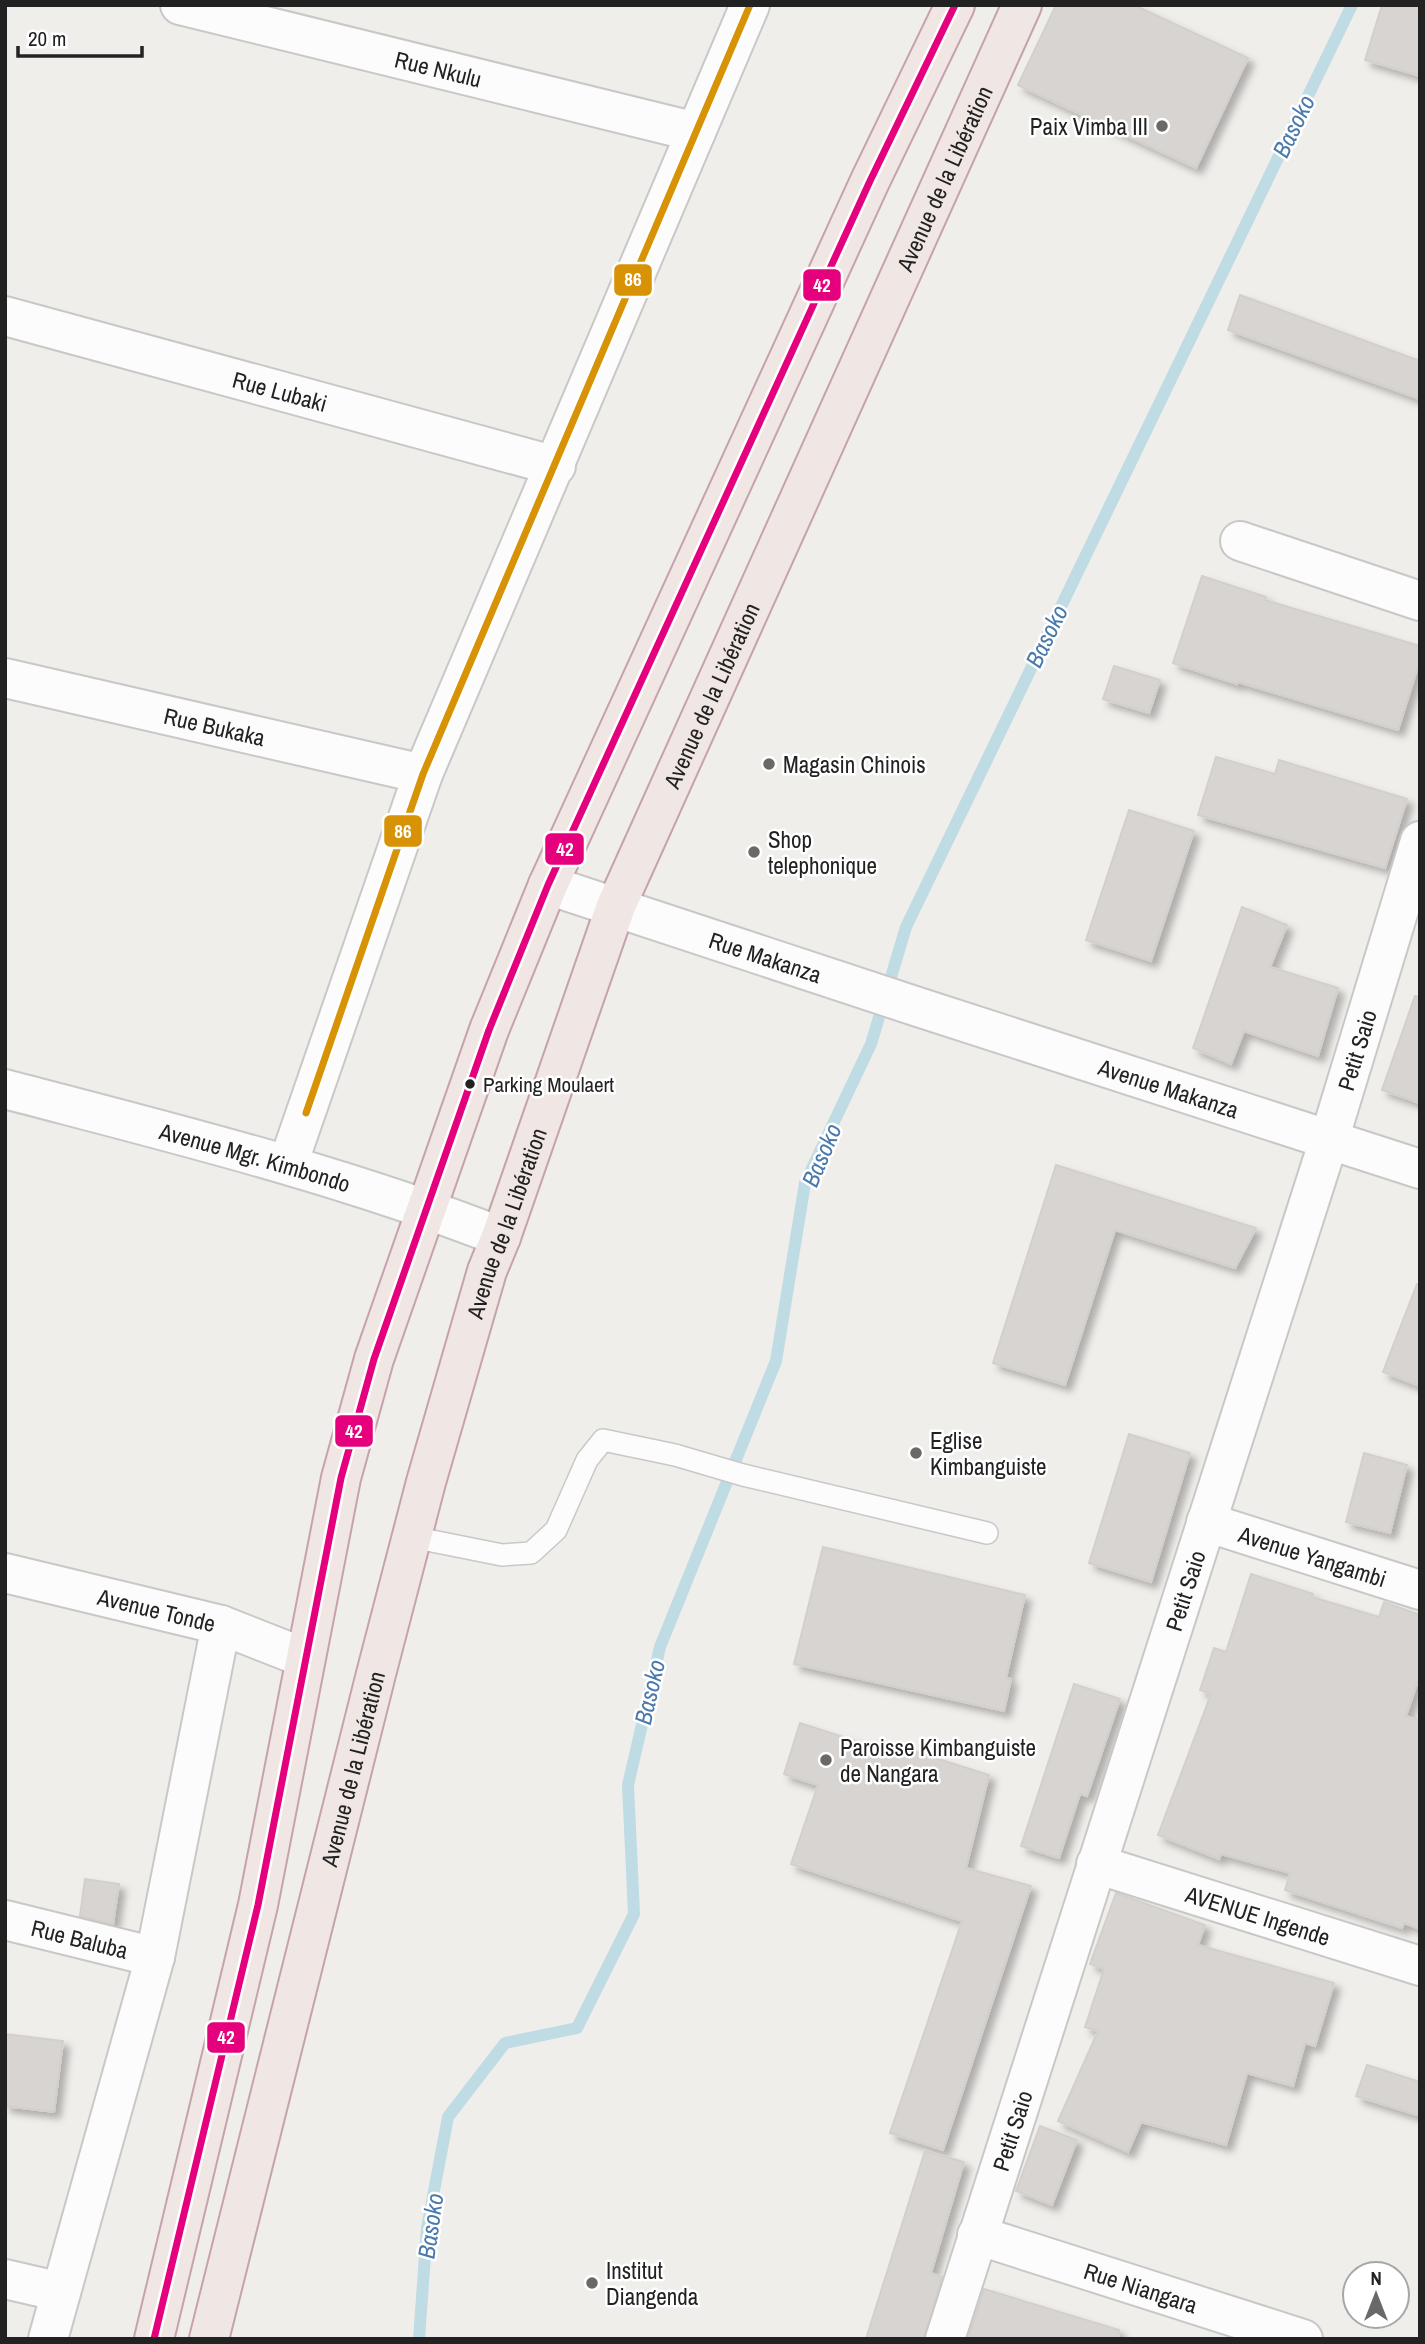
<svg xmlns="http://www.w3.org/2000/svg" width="1425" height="2344" viewBox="0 0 1425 2344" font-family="'Archivo Narrow',sans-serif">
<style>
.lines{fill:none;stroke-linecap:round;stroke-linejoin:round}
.stream{stroke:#bfdbe3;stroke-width:12}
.building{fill:#d7d4d2;stroke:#d3d0cc;stroke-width:2;filter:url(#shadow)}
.service-casing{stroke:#c9c8c7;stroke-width:24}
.minor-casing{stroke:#c9c8c7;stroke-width:42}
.tertiary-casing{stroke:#c9c8c7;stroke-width:42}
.trunk-casing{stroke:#c5a2ac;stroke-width:42}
.service{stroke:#fdfcfc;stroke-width:21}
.minor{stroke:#fdfcfc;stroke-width:38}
.tertiary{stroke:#fdfcfc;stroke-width:38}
.trunk{stroke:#f0e6e4;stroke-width:38}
.bus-1-casing{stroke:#fff;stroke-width:12}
.bus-2-casing{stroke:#fff;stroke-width:12}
.bus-1{stroke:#d79205;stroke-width:7}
.bus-2{stroke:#e5007d;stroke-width:7}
.poi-dot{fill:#6a6968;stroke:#fff;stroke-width:2.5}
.bus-dot{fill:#222;stroke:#fff;stroke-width:2.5}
.labels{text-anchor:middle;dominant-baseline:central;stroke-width:5;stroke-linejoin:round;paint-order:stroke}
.bus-label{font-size:21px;fill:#222;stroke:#fff;text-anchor:start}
.street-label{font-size:23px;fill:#222;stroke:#fff}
.poi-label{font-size:23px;fill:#222;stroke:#fff;text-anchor:start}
.water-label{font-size:24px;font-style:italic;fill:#4a7aab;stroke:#fff}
.line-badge{stroke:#fff;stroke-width:2.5}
.badge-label{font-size:19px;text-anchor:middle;font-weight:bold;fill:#fff}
</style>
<defs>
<filter id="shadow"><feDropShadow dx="6" dy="6" stdDeviation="3.5" flood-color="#0004"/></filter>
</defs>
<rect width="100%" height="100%" fill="#f0eeeb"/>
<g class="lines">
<path class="stream" d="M 419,2339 L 427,2228 L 448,2117 L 505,2043 L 577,2028 L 634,1914 L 628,1785 L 660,1647 L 776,1361 L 805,1183 L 871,1044 L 906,927 L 1352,5"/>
</g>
<g class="building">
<path d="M 1056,5 L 1134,5 L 1248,58 L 1196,168 L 1018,85 Z"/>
<path d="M 1382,5 L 1420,5 L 1420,76 L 1365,60 Z"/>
<path d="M 1240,295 L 1420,361 L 1420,399 L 1228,330 Z"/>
<path d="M 1202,576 L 1266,597 L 1265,600 L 1420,646 L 1420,660 L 1398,730 L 1238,682 L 1237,684 L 1173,663 Z"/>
<path d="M 1114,666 L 1160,680 L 1149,713 L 1103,699 Z"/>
<path d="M 1216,757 L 1275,774 L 1279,760 L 1407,799 L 1385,868 L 1198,815 Z"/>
<path d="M 1129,810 L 1194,831 L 1151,961 L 1086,940 Z"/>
<path d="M 1242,907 L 1287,925 L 1270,967 L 1338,988 L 1318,1056 L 1244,1031 L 1231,1064 L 1193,1048 Z"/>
<path d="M 1415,996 L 1420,997 L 1420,1103 L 1382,1090 Z"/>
<path d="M 1056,1165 L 1256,1228 L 1235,1268 L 1115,1230 L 1065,1385 L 993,1363 Z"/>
<path d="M 1417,1284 L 1420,1285 L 1420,1386 L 1383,1372 Z"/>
<path d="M 1129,1434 L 1190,1453 L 1151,1582 L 1089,1563 Z"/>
<path d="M 1364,1453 L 1407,1465 L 1390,1533 L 1346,1522 Z"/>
<path d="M 823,1547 L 1025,1595 L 1006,1678 L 1011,1679 L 1004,1711 L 794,1664 Z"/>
<path d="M 1251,1574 L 1313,1594 L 1312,1597 L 1379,1617 L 1384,1602 L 1420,1615 L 1420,1675 L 1406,1716 L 1420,1721 L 1420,1929 L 1404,1923 L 1402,1928 L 1285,1890 L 1290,1873 L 1221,1854 L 1219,1859 L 1158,1835 L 1211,1694 L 1200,1690 L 1214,1648 L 1226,1652 Z"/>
<path d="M 1074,1684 L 1120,1699 L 1087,1796 L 1080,1794 L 1059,1858 L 1021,1846 Z"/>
<path d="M 800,1723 L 892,1753 L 894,1745 L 989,1775 L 966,1868 L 1031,1886 L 943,2150 L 890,2133 L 962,1921 L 791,1864 L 818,1785 L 784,1774 Z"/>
<path d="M 85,1879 L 119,1884 L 113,1924 L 80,1916 Z"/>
<path d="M 1116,1893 L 1205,1925 L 1198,1945 L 1334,1983 L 1315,2046 L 1305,2043 L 1293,2086 L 1247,2073 L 1226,2145 L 1141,2122 L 1128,2152 L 1058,2121 L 1098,2031 L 1085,2027 L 1104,1969 L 1090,1964 Z"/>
<path d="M 5,2034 L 63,2041 L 54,2112 L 5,2106 Z"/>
<path d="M 1367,2065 L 1420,2082 L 1420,2116 L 1356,2096 Z"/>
<path d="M 1040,2126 L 1077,2140 L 1052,2205 L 1016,2191 Z"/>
<path d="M 925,2151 L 964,2162 L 931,2273 L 942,2277 L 924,2339 L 866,2339 Z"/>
<path d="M 984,2289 L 1119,2330 L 1118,2339 L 968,2339 Z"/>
</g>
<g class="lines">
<g class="service-casing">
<path id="service" d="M 412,1537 L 502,1555 L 531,1553 L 556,1530 L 587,1460 L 603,1440 L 675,1455 L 743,1475 L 987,1533"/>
</g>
<g class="minor-casing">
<g id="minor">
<path id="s1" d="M 180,5 L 696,132"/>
<path id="s2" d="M 5,316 L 556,466"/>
<path d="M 1240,541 L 1420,601"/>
<path id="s3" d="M 5,678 L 423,774"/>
<path id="s4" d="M 548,885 L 918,1007 L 1420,1169"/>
<path d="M 288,1164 L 423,774 L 750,5"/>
<path id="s5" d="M 1206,1522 L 1420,1590"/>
<path id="s6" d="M 5,1573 L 221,1625 L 305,1658"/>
<path id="s7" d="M 1096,1864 L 1420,1966"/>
<path id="s8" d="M 5,1920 L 155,1957"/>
<path id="s9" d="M 977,2235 L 1303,2339"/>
<path d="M 5,2279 L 61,2292"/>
<path d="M 48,2339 L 155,1957 L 221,1625"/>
<path id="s10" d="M 945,2339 L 1329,1140 L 1420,841"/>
</g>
</g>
<g class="tertiary-casing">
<g id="tertiary">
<path id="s11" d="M 5,1089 C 172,1133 340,1174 501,1237"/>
</g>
</g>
<g class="trunk-casing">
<g id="trunk">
<path d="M 154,2339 L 258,1905 L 341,1478 L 374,1359 L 489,1030 L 548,885 L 870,181 L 955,5"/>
<path id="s12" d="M 209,2339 L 376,1674 L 426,1482 L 487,1271 L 501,1237 L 616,906 L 1022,5"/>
</g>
</g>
<use href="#service" class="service"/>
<use href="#minor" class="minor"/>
<use href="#tertiary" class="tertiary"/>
<use href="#trunk" class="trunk"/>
<g class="bus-1-casing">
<path id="bus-1" d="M 306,1113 L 423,774 L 750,5"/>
</g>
<g class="bus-2-casing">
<path id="bus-2" d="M 154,2339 L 258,1905 L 341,1478 L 374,1359 L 489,1030 L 548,885 L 870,181 L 955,5"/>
</g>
<use href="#bus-1" class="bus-1"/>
<use href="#bus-2" class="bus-2"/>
</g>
<g class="poi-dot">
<circle cx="1162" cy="126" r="7"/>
<circle cx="769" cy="764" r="7"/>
<circle cx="754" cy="852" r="7"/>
<circle cx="916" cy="1453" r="7"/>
<circle cx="826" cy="1760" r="7"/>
<circle cx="592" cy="2283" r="7"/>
</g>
<circle class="bus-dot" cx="470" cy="1084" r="6"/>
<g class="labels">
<g class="bus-label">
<text x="483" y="1084">Parking Moulaert</text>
</g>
<g class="street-label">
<text stroke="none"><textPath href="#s1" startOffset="266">Rue Nkulu</textPath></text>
<text stroke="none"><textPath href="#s12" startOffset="2289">Avenue de la Libération</textPath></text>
<text stroke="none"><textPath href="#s2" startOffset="285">Rue Lubaki</textPath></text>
<text stroke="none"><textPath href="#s12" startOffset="1722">Avenue de la Libération</textPath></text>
<text stroke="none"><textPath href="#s3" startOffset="215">Rue Bukaka</textPath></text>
<text stroke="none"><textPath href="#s4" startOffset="229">Rue Makanza</textPath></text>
<text stroke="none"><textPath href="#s10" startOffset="1353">Petit Saio</textPath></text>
<text stroke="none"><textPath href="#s4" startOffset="653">Avenue Makanza</textPath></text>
<text stroke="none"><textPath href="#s11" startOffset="259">Avenue Mgr. Kimbondo</textPath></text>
<text stroke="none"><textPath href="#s12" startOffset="1155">Avenue de la Libération</textPath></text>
<text stroke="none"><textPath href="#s5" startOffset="112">Avenue Yangambi</textPath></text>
<text stroke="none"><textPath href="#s10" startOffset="786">Petit Saio</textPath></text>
<text stroke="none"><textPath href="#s6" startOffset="156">Avenue Tonde</textPath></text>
<text stroke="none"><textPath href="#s12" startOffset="588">Avenue de la Libération</textPath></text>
<text stroke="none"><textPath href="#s7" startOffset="170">AVENUE Ingende</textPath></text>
<text stroke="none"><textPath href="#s8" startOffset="77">Rue Baluba</textPath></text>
<text stroke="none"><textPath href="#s10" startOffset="219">Petit Saio</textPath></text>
<text stroke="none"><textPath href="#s9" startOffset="172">Rue Niangara</textPath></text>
</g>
<g class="poi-label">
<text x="1148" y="126" text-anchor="end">Paix Vimba III</text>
<text x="783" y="764">Magasin Chinois</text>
<text x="768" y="839">Shop<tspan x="768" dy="26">telephonique</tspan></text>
<text x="930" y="1440">Eglise<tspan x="930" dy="26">Kimbanguiste</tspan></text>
<text x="840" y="1747">Paroisse Kimbanguiste<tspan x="840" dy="26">de Nangara</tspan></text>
<text x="606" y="2270">Institut<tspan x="606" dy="26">Diangenda</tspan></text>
</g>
<g class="water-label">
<text transform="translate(1293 126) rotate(-64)">Basoko</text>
<text transform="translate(1046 636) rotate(-64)">Basoko</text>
<text transform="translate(821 1155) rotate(-67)">Basoko</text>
<text transform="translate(649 1692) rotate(-77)">Basoko</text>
<text transform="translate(430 2226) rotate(-82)">Basoko</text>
</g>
</g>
<g class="line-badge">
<rect x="613" y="263" width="40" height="34" rx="7" fill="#d79205"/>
<rect x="802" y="268" width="40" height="34" rx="7" fill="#e5007d"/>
<rect x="383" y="814" width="40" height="34" rx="7" fill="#d79205"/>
<rect x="544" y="832" width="41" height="34" rx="7" fill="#e5007d"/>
<rect x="334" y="1414" width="40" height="34" rx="7" fill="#e5007d"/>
<rect x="206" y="2021" width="40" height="33" rx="7" fill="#e5007d"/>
</g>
<g class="badge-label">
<text x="633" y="286">86</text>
<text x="822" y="292">42</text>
<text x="403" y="838">86</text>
<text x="565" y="856">42</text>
<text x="354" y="1438">42</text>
<text x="226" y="2044">42</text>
</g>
<rect width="1425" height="2344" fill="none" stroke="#222222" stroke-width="14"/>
<g transform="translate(1376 2295)"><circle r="33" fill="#ffffff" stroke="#a7a7a7" stroke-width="2"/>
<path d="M0-5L12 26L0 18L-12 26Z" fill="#6a6968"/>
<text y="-10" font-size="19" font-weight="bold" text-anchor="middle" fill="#222222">N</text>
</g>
<path d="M18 46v10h124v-10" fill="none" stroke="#222222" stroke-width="3.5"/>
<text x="28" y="46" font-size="21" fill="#222222" stroke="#ffffff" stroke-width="5" paint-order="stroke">20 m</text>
</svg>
